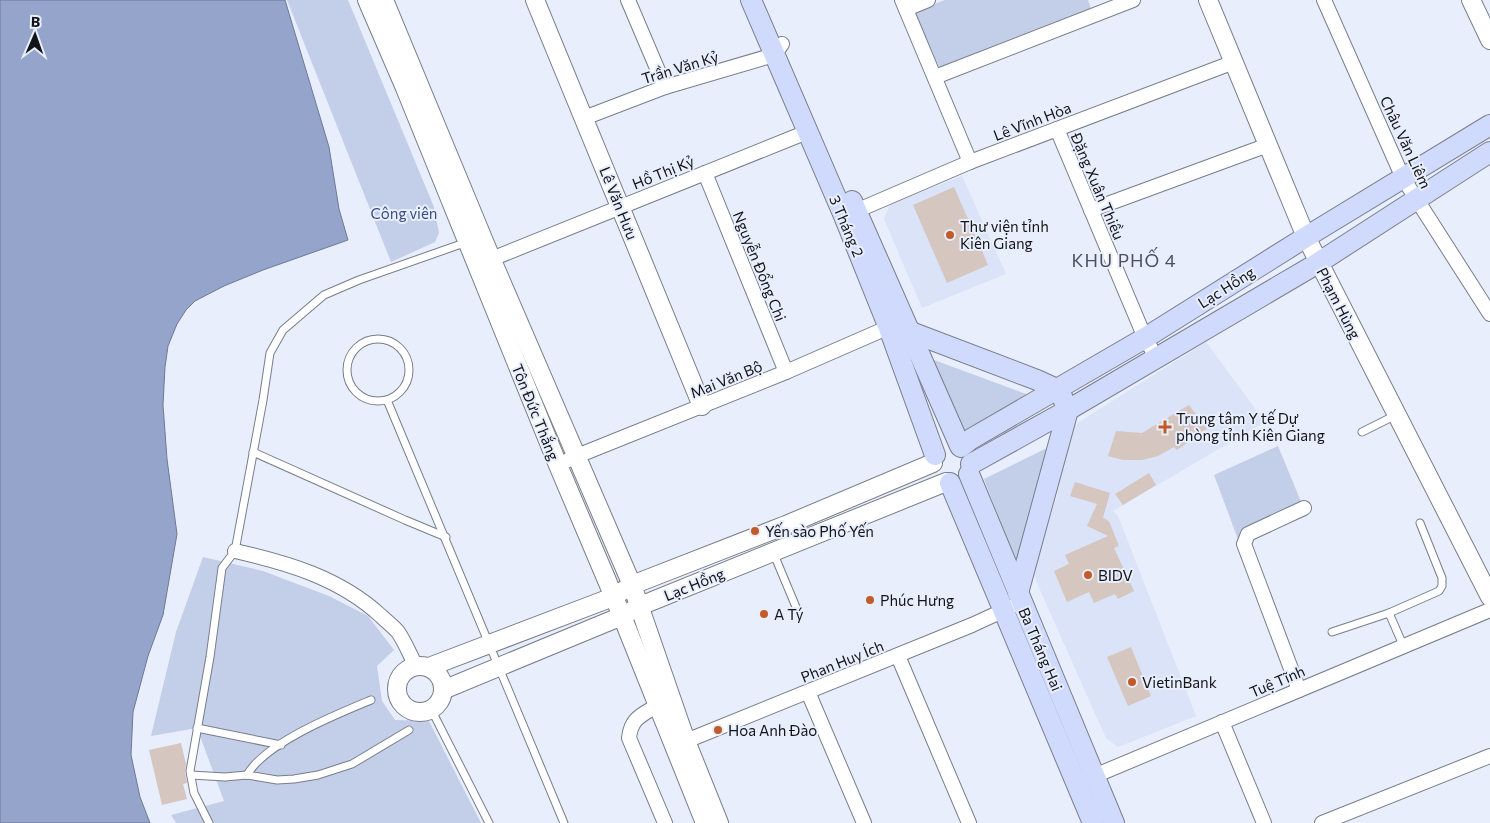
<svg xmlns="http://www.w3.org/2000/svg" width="1490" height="823" viewBox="0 0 1490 823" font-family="Commissioner,sans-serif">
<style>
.built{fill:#dae3f7}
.green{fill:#c3cee9}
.water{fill:#94a4cb;stroke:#6d7995}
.building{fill:#d5c6bf}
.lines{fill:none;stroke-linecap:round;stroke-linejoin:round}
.service-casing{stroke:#787d89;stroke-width:9}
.minor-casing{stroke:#787d89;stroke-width:16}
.tertiary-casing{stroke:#787d89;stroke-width:20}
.secondary-casing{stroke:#787d89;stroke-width:22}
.service{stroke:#fff;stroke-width:7}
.minor{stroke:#fff;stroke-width:14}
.tertiary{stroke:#fff;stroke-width:18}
.secondary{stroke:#cfdafd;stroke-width:20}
.poi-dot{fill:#c15c29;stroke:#e8eefc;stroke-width:2}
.labels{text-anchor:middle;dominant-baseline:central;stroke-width:4;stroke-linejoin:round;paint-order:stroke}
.street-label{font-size:15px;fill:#121418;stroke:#e8eefc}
.park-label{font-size:15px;fill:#3a4e82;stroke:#e8eefc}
.poi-label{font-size:15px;fill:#121418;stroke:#e8eefc;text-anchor:start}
.quarter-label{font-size:18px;letter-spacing:1px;fill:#4c505c;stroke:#e8eefc}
</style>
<rect width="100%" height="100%" fill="#e8eefc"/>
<g class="built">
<path d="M 962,176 L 1006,274 L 922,308 L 884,219 L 890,204 Z"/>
<path d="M 1206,342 L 1265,422 L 1113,511 L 1118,516 L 1196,716 L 1118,747 L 1106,738 L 1036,581 L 1033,570 L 1057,496 L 1068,432 L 1079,422 Z"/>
</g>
<g class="green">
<path d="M 287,0 L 348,0 L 434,207 L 439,233 L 435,242 L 391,262 Z"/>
<path d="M 945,0 L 1088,0 L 1093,14 L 942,73 L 914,12 Z"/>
<path d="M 926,357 L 1034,397 L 962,439 Z"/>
<path d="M 1278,446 L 1307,516 L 1239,542 L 1214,475 Z"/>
<path d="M 1047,448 L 1018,568 L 984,479 Z"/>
<path d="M 203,557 L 263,571 L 329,596 L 368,616 L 394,650 L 377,666 L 382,701 L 395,720 L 429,721 L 481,823 L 176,823 L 171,815 L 224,801 L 197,728 L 151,736 L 176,632 Z"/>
</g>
<path class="water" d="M 0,0 L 285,0 L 329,147 L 339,209 L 348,240 L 263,270 L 224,286 L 195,301 L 186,310 L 177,324 L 168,346 L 165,367 L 163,405 L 167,459 L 177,534 L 163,615 L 148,656 L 133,712 L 131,755 L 140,797 L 150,823 L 0,823 Z"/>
<g class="building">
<path d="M 954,187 L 988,265 L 947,283 L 913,205 Z"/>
<path d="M 1189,405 L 1207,429 L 1185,441 L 1187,443 L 1177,450 L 1174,447 L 1158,456 L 1142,460 L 1123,460 L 1108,456 L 1116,431 L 1142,433 Z"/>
<path d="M 1149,473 L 1156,485 L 1123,505 L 1115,494 Z"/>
<path d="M 1075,482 L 1110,493 L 1103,518 L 1109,521 L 1119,546 L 1114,548 L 1134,591 L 1118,599 L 1115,594 L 1094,603 L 1089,592 L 1067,602 L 1054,571 L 1069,564 L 1065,555 L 1108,536 L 1087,526 L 1097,504 L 1070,496 Z"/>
<path d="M 1131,647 L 1151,696 L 1128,706 L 1107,657 Z"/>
<path d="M 181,743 L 186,764 L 185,772 L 187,783 L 183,784 L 187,799 L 162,805 L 149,750 Z"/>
</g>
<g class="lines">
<g class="service-casing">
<g id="service">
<circle cx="378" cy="370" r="31"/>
<path d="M 387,400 L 564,823"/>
<path d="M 1362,432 L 1396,415"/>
<path d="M 253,452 L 405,520 L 446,537"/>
<path d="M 773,552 L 796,607"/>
<path d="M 1389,613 L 1403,645"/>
<path d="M 1332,632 L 1389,613 L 1439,591 L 1442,586 L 1442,578 L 1420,523"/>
<path d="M 431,709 L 489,823"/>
<path d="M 197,728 L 281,745"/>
<path d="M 191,775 L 225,777 L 247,775 L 277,780 L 294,779 L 318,775 L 352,764 L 409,730"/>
<path d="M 247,775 C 265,743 337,714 371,700"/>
<path d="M 209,823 L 194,793 L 190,771 L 210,657 L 222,568 L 235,551 L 263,400 L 270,353 L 283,330 L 324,295 L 359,280 L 467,242"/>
</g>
</g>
<g class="minor-casing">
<g id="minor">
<path d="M 628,0 L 665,87"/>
<path d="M 902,0 L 970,162"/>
<path d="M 1324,0 L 1403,178 L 1490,314"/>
<path d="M 906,9 L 928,0"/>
<path d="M 935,77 L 1133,0"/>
<path d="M 584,118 L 665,87 L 774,55 L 782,44"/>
<path d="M 1057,129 L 1145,338 L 1156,357"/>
<path d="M 705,173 L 786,372"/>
<path d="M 1091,210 L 1268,145"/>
<path d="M 849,214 L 970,162 L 1234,62"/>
<path d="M 484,262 L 807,132"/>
<path d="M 558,465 L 577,456 L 786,372 L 896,324"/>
<path d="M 235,551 C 288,563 340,578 381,616 C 386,621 393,626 398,632 C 405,642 410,655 416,666"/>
<path d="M 898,656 L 969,823"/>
<path d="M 1299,690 L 1244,544 L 1248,534 L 1304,508"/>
<path d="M 808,692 L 864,823"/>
<path d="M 658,705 C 642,715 631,718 629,738 L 665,823"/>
<path d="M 1222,722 L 1264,823"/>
<path d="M 679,747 L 686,741 L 972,625 L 1011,607"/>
<path d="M 1087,779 L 1490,610"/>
<path d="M 1322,823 L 1490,756"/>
</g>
</g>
<g class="tertiary-casing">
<g id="tertiary">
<path d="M 367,0 L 405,88 L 558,465 L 622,616 L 705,823"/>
<path d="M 384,0 L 491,258 L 632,585 L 686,741 L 719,823"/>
<path d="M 535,0 L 702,406"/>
<path d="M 1208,0 L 1306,237 L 1490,597"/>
<path d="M 1471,0 L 1490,40"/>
<circle cx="420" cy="689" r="23"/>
<path d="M 429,667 L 613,597 L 632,585 L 786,525 L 933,463"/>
<path d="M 443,690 L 622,616 L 640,606 L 946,482"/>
</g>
</g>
<g class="secondary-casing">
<g id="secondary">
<path d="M 751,0 L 844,216 L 889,328 L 935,455"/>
<path d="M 852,201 L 960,446"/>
<path d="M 911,332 L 1037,380 L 1059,390 L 1068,410 L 1018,593"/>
<path d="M 961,447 L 971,439 L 1145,338 L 1306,237 L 1490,125"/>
<path d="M 971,464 L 1068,410 L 1318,263 L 1490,152"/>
<path d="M 969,474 L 1114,823"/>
<path d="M 950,483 L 1093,823"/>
</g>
</g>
<use href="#service" class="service"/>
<use href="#minor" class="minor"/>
<use href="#tertiary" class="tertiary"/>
<use href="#secondary" class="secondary"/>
</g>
<g class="poi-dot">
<circle cx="950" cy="235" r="5"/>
<path d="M1162.5 419.5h5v5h5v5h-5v5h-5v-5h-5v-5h5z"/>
<circle cx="755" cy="531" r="5"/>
<circle cx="1088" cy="575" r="5"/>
<circle cx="870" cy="600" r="5"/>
<circle cx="764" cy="614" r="5"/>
<circle cx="1132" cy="682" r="5"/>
<circle cx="718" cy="730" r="5"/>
</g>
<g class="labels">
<g class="street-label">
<text transform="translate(680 67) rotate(-17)">Trần Văn Kỷ</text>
<text transform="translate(1032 121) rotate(-21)">Lê Vĩnh Hòa</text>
<text transform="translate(1406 142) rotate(65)">Châu Văn Liêm</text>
<text transform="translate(663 172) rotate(-22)">Hồ Thị Kỷ</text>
<text transform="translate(1098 186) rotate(67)">Đặng Xuân Thiều</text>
<text transform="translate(619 203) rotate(68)">Lê Văn Hưu</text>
<text transform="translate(847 226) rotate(67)">3 Tháng 2</text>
<text transform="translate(760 266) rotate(68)">Nguyễn Đổng Chi</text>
<text transform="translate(1226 287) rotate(-32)">Lạc Hồng</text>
<text transform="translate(1339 303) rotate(63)">Phạm Hùng</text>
<text transform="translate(726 379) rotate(-22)">Mai Văn Bộ</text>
<text transform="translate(536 412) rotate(68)">Tôn Đức Thắng</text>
<text transform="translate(694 584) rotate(-22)">Lạc Hồng</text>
<text transform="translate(1041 649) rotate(67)">Ba Tháng Hai</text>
<text transform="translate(842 661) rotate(-22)">Phan Huy Ích</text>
<text transform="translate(1277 681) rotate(-23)">Tuệ Tĩnh</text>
</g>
<g class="park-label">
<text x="404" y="213">Công viên</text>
</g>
<g class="poi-label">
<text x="960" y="226">Thư viện tỉnh<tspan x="960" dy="17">Kiên Giang</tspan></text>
<text x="1176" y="418">Trung tâm Y tế Dự<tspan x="1176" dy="17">phòng tỉnh Kiên Giang</tspan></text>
<text x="765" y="531">Yến sào Phố Yến</text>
<text x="1098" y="575">BIDV</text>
<text x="880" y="600">Phúc Hưng</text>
<text x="774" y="614">A Tý</text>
<text x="1142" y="682">VietinBank</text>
<text x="728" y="730">Hoa Anh Đào</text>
</g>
<g class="quarter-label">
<text x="1124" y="260">KHU PHỐ 4</text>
</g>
</g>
<g transform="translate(35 35) rotate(2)" stroke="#e8eefc" stroke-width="4" paint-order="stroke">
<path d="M0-4L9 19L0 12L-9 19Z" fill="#121418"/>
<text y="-8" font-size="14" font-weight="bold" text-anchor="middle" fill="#121418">B</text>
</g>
</svg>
